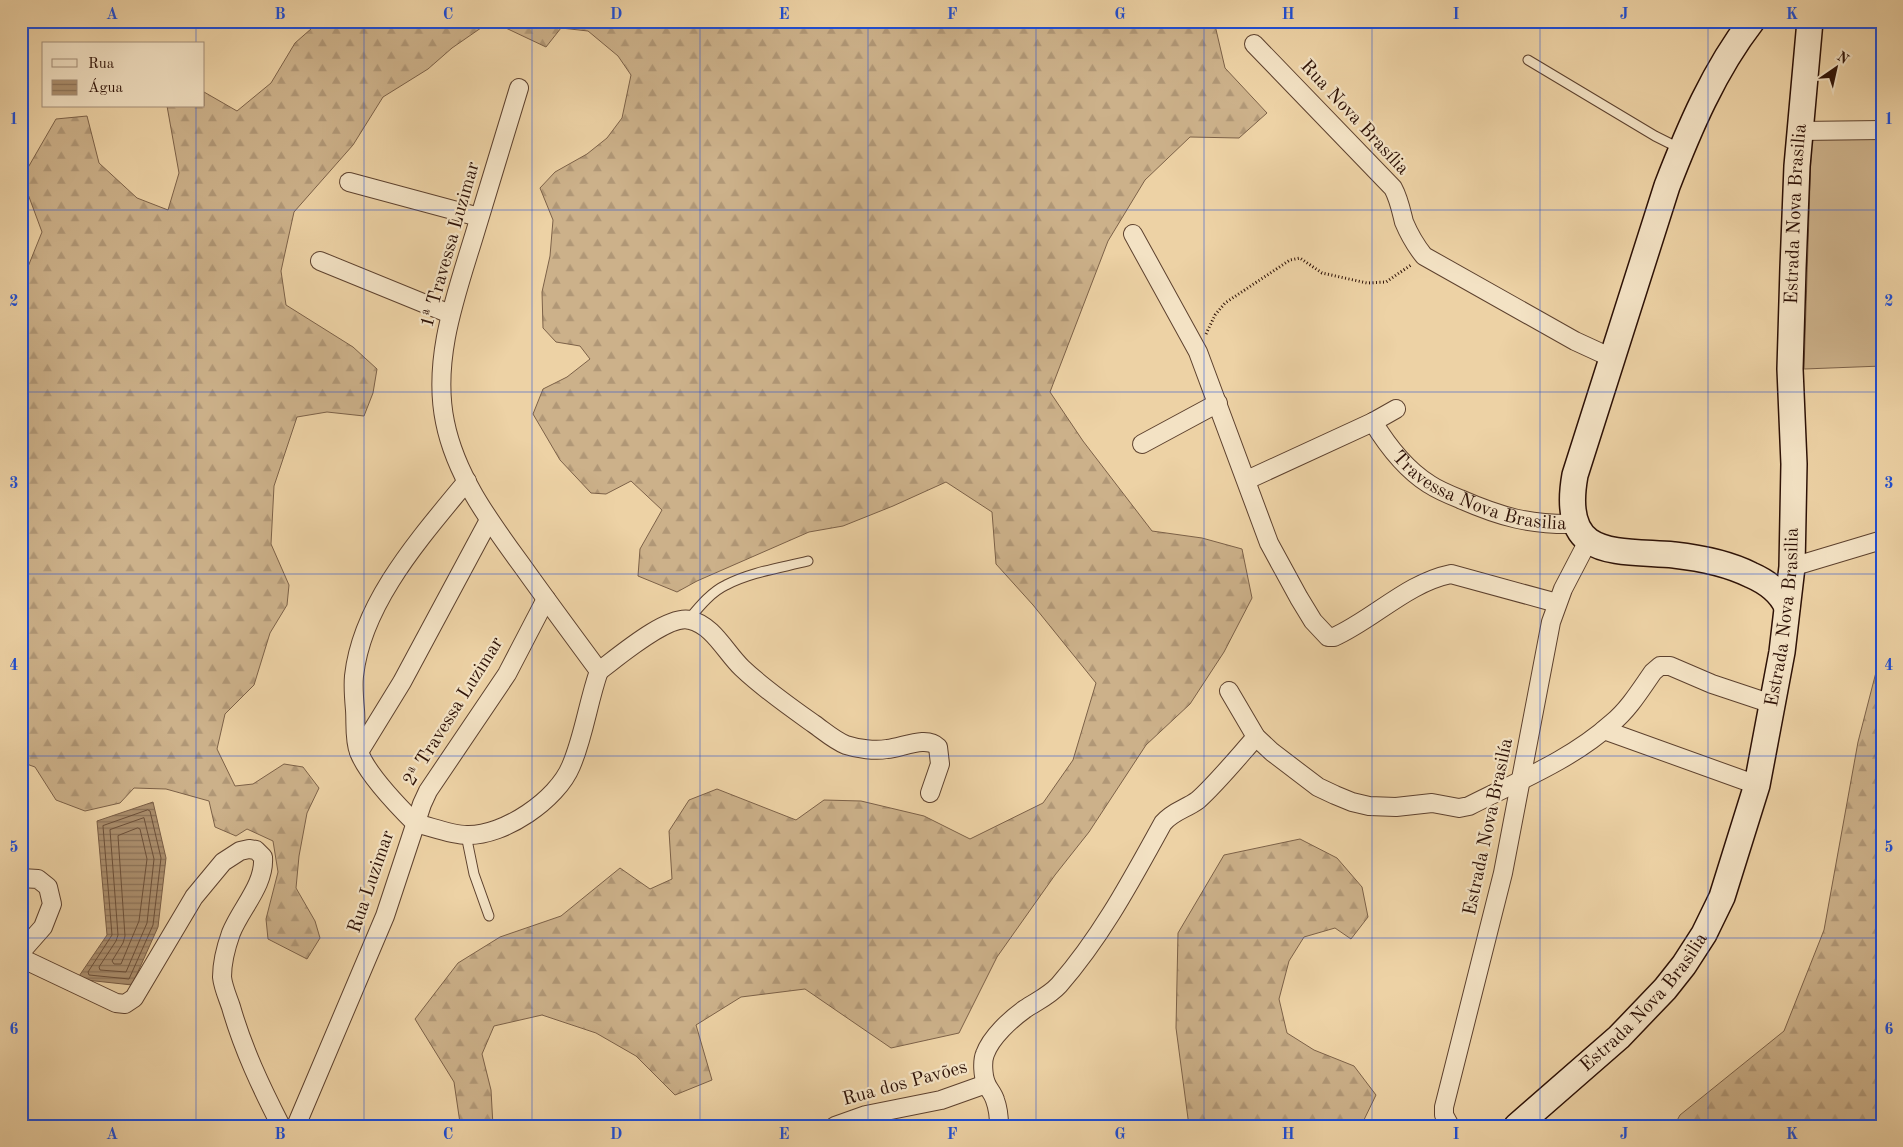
<svg xmlns="http://www.w3.org/2000/svg" width="1903" height="1147" viewBox="0 0 1903 1147" font-family="'Old Standard TT',serif">
<style>
.forest{fill:url(#forest-firs);stroke:#7c6148}
.pitch{fill:#ccb18a;stroke:#7c6148}
.water{fill:url(#water-rules);stroke:#795d45}
.lines{fill:none;stroke-linecap:round;stroke-linejoin:round}
.shore{stroke:#6c503a;stroke-width:1}
.lane-casing{stroke:#5d412e;stroke-width:11}
.street-casing{stroke:#5d412e;stroke-width:20}
.secondary-casing{stroke:#2d1106;stroke-width:28}
.path{stroke:#2d1106;stroke-width:3;stroke-dasharray:1 2.5;stroke-linecap:butt}
.lane{stroke:#f3e2c4;stroke-width:9}
.street{stroke:#f3e2c4;stroke-width:18}
.secondary{stroke:#f3e2c4;stroke-width:25}
.grid{fill:none;stroke:#1d4ed8;stroke-width:1;stroke-opacity:0.55}
.labels{text-anchor:middle;dominant-baseline:central;stroke-width:4.5;stroke-linejoin:round;paint-order:stroke}
.street-label{font-size:19px;fill:#2d1106;stroke:#f3e2c4}
.neatline{fill:none;stroke:#1d4ed8;stroke-width:2}
.grid-label{font-size:16px;text-anchor:middle;font-weight:bold;fill:#1d4ed8}
</style>
<defs>
<pattern id="forest-firs" width="22" height="20" patternUnits="userSpaceOnUse" patternTransform="scale(1.25)"><rect width="22" height="20" fill="#ccb18a"/><path d="M5 1l3.5 6h-7zM16 11l3.5 6h-7z" fill="#b09776"/></pattern>
<pattern id="water-rules" width="6" height="5" patternUnits="userSpaceOnUse" patternTransform="scale(1.25)"><rect width="6" height="5" fill="#ac906f"/><path d="M0 2.5h6" fill="none" stroke="#8c7459"/></pattern>
</defs>
<rect width="100%" height="100%" fill="#edd2a5"/>
<filter id="stains"><feTurbulence type="fractalNoise" baseFrequency=".004" numOctaves="4"/><feColorMatrix values="0 0 0 0 .2 0 0 0 0 .09 0 0 0 0 .02 0 0 0 .5 -.17"/></filter>
<radialGradient id="worn" r=".72"><stop offset=".6" stop-color="#630" stop-opacity="0"/><stop offset="1" stop-color="#630" stop-opacity=".3"/></radialGradient>
<g class="forest">
<path d="M 320,21 L 491,21 L 452,48 L 428,69 L 383,97 L 353,145 L 294,212 L 281,271 L 286,305 L 353,347 L 377,369 L 373,393 L 364,416 L 327,412 L 297,417 L 274,486 L 271,544 L 289,585 L 287,605 L 270,633 L 254,685 L 225,714 L 217,749 L 235,786 L 253,784 L 284,764 L 303,767 L 319,788 L 307,813 L 299,856 L 296,888 L 315,921 L 320,938 L 307,959 L 268,939 L 266,919 L 278,872 L 273,841 L 247,829 L 236,836 L 215,827 L 209,801 L 166,789 L 134,788 L 120,803 L 85,811 L 56,800 L 35,767 L 21,762 L 21,284 L 42,232 L 22,178 L 56,119 L 87,116 L 99,163 L 137,198 L 168,210 L 179,173 L 167,106 L 204,106 L 204,92 L 237,111 L 271,83 L 295,43 Z"/>
<path d="M 491,21 L 1214,21 L 1225,68 L 1267,113 L 1239,138 L 1190,137 L 1145,180 L 1108,241 L 1050,392 L 1083,441 L 1152,531 L 1202,538 L 1242,549 L 1252,598 L 1224,652 L 1190,704 L 1146,745 L 1089,832 L 1055,875 L 997,957 L 959,1033 L 891,1048 L 805,989 L 741,997 L 696,1025 L 712,1080 L 675,1095 L 636,1056 L 596,1033 L 542,1015 L 494,1026 L 482,1054 L 491,1090 L 493,1126 L 458,1126 L 460,1123 L 454,1082 L 415,1019 L 458,963 L 500,937 L 561,916 L 620,868 L 650,889 L 672,879 L 669,831 L 689,800 L 717,789 L 796,820 L 824,800 L 861,801 L 924,816 L 970,839 L 1043,803 L 1073,760 L 1096,683 L 1033,605 L 996,564 L 992,512 L 946,482 L 893,506 L 843,526 L 809,532 L 697,581 L 677,592 L 638,576 L 640,549 L 662,510 L 631,481 L 606,494 L 591,493 L 560,460 L 533,414 L 543,389 L 567,377 L 590,359 L 580,346 L 556,342 L 543,328 L 542,292 L 550,256 L 553,220 L 540,188 L 555,172 L 587,154 L 607,138 L 622,118 L 631,75 L 618,56 L 588,31 L 561,28 L 546,47 Z"/>
<path d="M 1882,649 L 1882,1126 L 1674,1126 L 1680,1115 L 1784,1031 L 1824,930 L 1858,742 Z"/>
<path d="M 1300,839 L 1337,858 L 1362,887 L 1368,917 L 1351,939 L 1335,928 L 1304,937 L 1289,961 L 1279,999 L 1287,1033 L 1314,1050 L 1354,1066 L 1376,1095 L 1361,1126 L 1189,1126 L 1176,1028 L 1178,933 L 1224,855 Z"/>
</g>
<path class="pitch" d="M 1812,122 L 1882,124 L 1882,366 L 1804,369 Z"/>
<path class="water" d="M 153,802 L 166,858 L 158,927 L 132,985 L 77,979 L 107,935 L 97,821 Z"/>
<g class="lines">
<g class="shore">
<path d="M 148,810 L 150,811 L 161,858 L 153,925 L 129,979 L 89,975 L 88,972 L 112,935 L 103,826 Z"/>
<path d="M 144,818 L 154,859 L 147,923 L 126,972 L 100,970 L 99,967 L 116,941 L 118,935 L 110,830 Z"/>
<path d="M 138,828 L 140,829 L 147,859 L 139,921 L 121,964 L 114,964 L 112,961 L 123,943 L 125,936 L 118,836 Z"/>
</g>
<g class="lane-casing">
<g id="lane">
<path d="M 1528,60 L 1655,136 L 1681,149"/>
<path d="M 689,619 C 699,607 711,592 726,585 C 751,572 780,568 808,561"/>
<path d="M 466,835 L 474,874 L 489,916"/>
</g>
</g>
<g class="street-casing">
<g id="street">
<path d="M 1254,44 L 1393,188 C 1399,199 1401,210 1404,222 C 1409,234 1416,246 1424,256 L 1575,341 L 1612,358"/>
<path d="M 1799,131 L 1882,130"/>
<path d="M 349,182 L 479,217"/>
<path d="M 1133,234 L 1198,352 L 1269,543 L 1299,598 L 1313,621 L 1328,637 L 1334,637 C 1374,619 1407,583 1451,574 L 1557,603"/>
<path d="M 320,261 L 450,314"/>
<path id="s1" d="M 1373,422 C 1387,445 1405,469 1429,484 C 1438,490 1450,495 1460,499 C 1501,517 1530,525 1575,524"/>
<path d="M 1142,444 L 1218,403"/>
<path d="M 1247,480 L 1373,422 L 1396,409"/>
<path d="M 1792,567 L 1882,540"/>
<path d="M 599,671 C 618,657 668,614 690,620 C 713,625 726,653 742,668 C 764,689 790,707 814,724 C 824,731 834,740 846,745 C 858,749 875,751 887,749 C 902,748 926,735 938,747 L 940,764 L 930,793"/>
<path d="M 1229,691 L 1256,737 L 1272,752 L 1318,787 L 1335,795 L 1352,802 L 1369,806 L 1396,807 L 1432,803 L 1459,808 L 1469,806 C 1518,781 1571,760 1612,723 C 1629,709 1641,689 1653,672 L 1660,666 L 1670,666 L 1712,684 L 1772,704"/>
<path d="M 1604,730 L 1757,785"/>
<path d="M 359,752 L 402,682 L 489,520"/>
<path d="M 415,823 C 432,827 451,835 467,835 C 504,836 557,800 571,766 C 584,736 588,702 599,671 C 574,637 548,602 523,567 C 491,523 456,477 445,422 C 432,359 456,295 474,236 C 489,187 504,137 519,88"/>
<path d="M 415,823 C 398,806 367,774 359,752 C 354,740 356,723 355,710 C 354,699 353,687 354,676 C 362,602 422,536 467,481"/>
<path d="M 21,878 L 38,879 L 48,887 L 52,904 L 43,927 L 21,952"/>
<path d="M 21,958 L 116,1003 L 125,1004 L 134,998 L 194,897 L 223,862 L 240,851 L 249,849 L 256,850 L 263,857 C 265,885 241,908 231,933 C 226,947 222,962 222,977 C 223,987 228,998 231,1007 C 243,1049 261,1087 281,1126"/>
<path d="M 296,1126 L 385,916 L 422,804 L 428,791 L 507,674 L 546,599"/>
<path d="M 835,1126 L 866,1115 L 941,1100 L 986,1084"/>
<path d="M 999,1126 C 999,1117 998,1108 995,1100 C 993,1093 988,1089 986,1083 C 983,1076 982,1061 985,1054 C 991,1037 1011,1019 1025,1009 C 1037,1001 1049,996 1059,985 C 1102,936 1132,879 1163,823 C 1173,811 1186,809 1198,800 C 1217,783 1239,756 1256,737"/>
<path d="M 1450,1126 L 1444,1115 L 1444,1107 L 1503,873 L 1551,622 L 1563,589 L 1588,541"/>
</g>
</g>
<g class="secondary-casing">
<g id="secondary">
<path d="M 1752,21 C 1714,70 1689,129 1667,186 L 1575,475 C 1560,559 1612,550 1674,555 C 1701,558 1727,563 1751,575 C 1767,582 1780,591 1787,607"/>
<path id="s2" d="M 1517,1126 L 1619,1037 L 1665,989 L 1684,965 L 1704,934 L 1722,897 L 1757,785 L 1782,652 L 1792,567 L 1794,464 L 1790,369 L 1793,268 L 1797,166 L 1810,21"/>
</g>
</g>
<path class="path" d="M 1206,334 L 1215,315 L 1225,303 L 1290,260 L 1300,258 L 1322,273 L 1367,283 L 1386,282 L 1411,265"/>
<use href="#lane" class="lane"/>
<use href="#street" class="street"/>
<use href="#secondary" class="secondary"/>
</g>
<path class="grid" d="M 196,21 L 196,44M 364,21 L 364,1126M 532,21 L 532,1126M 700,21 L 700,1126M 868,21 L 868,1126M 1036,21 L 1036,1126M 1204,21 L 1204,1126M 1372,21 L 1372,1126M 1540,21 L 1540,1126M 1708,21 L 1708,1126M 196,106 L 196,1126M 21,210 L 1882,210M 21,392 L 1882,392M 21,574 L 1882,574M 21,756 L 1882,756M 21,938 L 1882,938"/>
<g class="labels">
<g class="street-label">
<text transform="translate(1354 118) rotate(47)">Rua Nova Brasília</text>
<text stroke="none"><textPath href="#s2" startOffset="1002">Estrada Nova Brasilia</textPath></text>
<text transform="translate(451 245) rotate(-74)">1ª Travessa Luzimar</text>
<text stroke="none"><textPath href="#s1" startOffset="134">Travessa Nova Brasilia</textPath></text>
<text stroke="none"><textPath href="#s2" startOffset="598">Estrada Nova Brasilia</textPath></text>
<text transform="translate(454 712) rotate(-58)">2ª Travessa Luzimar</text>
<text transform="translate(1489 827) rotate(-78)">Estrada Nova Brasilía</text>
<text transform="translate(372 882) rotate(-71)">Rua Luzimar</text>
<text stroke="none"><textPath href="#s2" startOffset="178">Estrada Nova Brasilia</textPath></text>
<text transform="translate(905 1084) rotate(-15)">Rua dos Pavões</text>
</g>
</g>
<rect width="1903" height="1147" fill="none" stroke="#edd2a5" stroke-width="55"/>
<rect x="42" y="42" width="162" height="65" fill="#f3e2c4" stroke="#a48e78"/>
<rect x="52" y="59" width="25" height="8" fill="#f3e2c4" stroke="#a48e78"/>
<text x="88" y="68" font-size="15" fill="#2d1106">Rua</text>
<rect x="52" y="80" width="25" height="15" fill="url(#water-rules)" stroke="#a48e78"/>
<text x="88" y="92" font-size="15" fill="#2d1106">Água</text>
<g transform="translate(1836 68) rotate(34)" stroke="#f3e2c4" stroke-width="4" paint-order="stroke">
<path d="M0-4L9 19L0 12L-9 19Z" fill="#2d1106"/>
<text y="-8" font-size="14" font-weight="bold" text-anchor="middle" fill="#2d1106">N</text>
</g>
<rect x="28" y="28" width="1848" height="1092" class="neatline"/>
<g class="grid-label">
<text x="112" y="19">A</text>
<text x="280" y="19">B</text>
<text x="448" y="19">C</text>
<text x="616" y="19">D</text>
<text x="784" y="19">E</text>
<text x="952" y="19">F</text>
<text x="1120" y="19">G</text>
<text x="1288" y="19">H</text>
<text x="1456" y="19">I</text>
<text x="1624" y="19">J</text>
<text x="1792" y="19">K</text>
<text x="14" y="124">1</text>
<text x="1889" y="124">1</text>
<text x="14" y="306">2</text>
<text x="1889" y="306">2</text>
<text x="14" y="488">3</text>
<text x="1889" y="488">3</text>
<text x="14" y="670">4</text>
<text x="1889" y="670">4</text>
<text x="14" y="852">5</text>
<text x="1889" y="852">5</text>
<text x="14" y="1034">6</text>
<text x="1889" y="1034">6</text>
<text x="112" y="1139">A</text>
<text x="280" y="1139">B</text>
<text x="448" y="1139">C</text>
<text x="616" y="1139">D</text>
<text x="784" y="1139">E</text>
<text x="952" y="1139">F</text>
<text x="1120" y="1139">G</text>
<text x="1288" y="1139">H</text>
<text x="1456" y="1139">I</text>
<text x="1624" y="1139">J</text>
<text x="1792" y="1139">K</text>
</g>
<rect width="100%" height="100%" filter="url(#stains)"/>
<rect width="100%" height="100%" fill="url(#worn)"/>
</svg>
